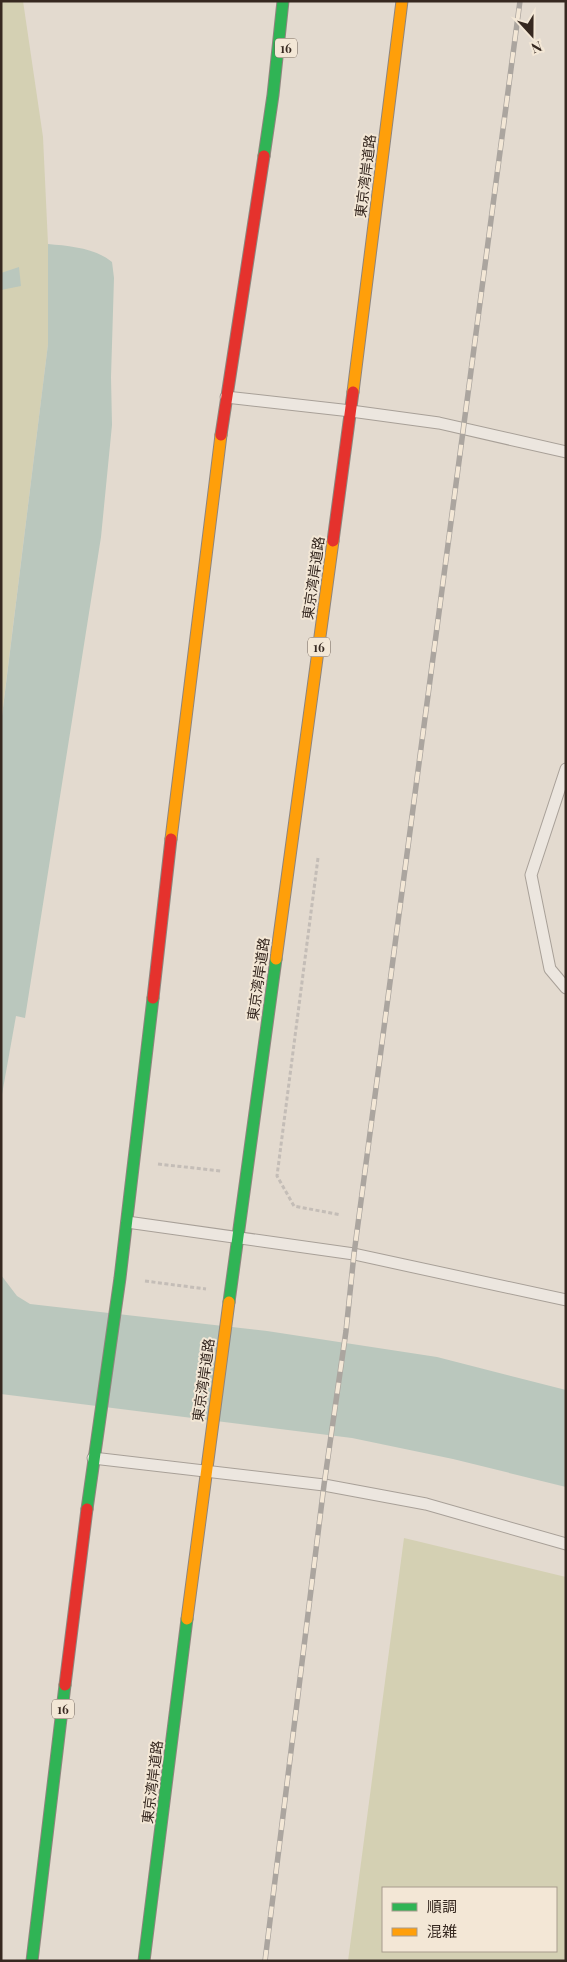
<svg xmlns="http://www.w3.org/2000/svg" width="567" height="1962" viewBox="0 0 567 1962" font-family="'Playfair Display','Noto Sans JP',serif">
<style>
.green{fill:#d4d0b3;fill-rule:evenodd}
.water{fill:#bac7bd}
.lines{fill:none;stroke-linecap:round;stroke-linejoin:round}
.lane-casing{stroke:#a8a098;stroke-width:13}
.fast-casing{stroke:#8e857e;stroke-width:13}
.slow-casing{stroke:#8e857e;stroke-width:13}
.jam-casing{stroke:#8e857e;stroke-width:13}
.path{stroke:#c4bdb7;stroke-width:3;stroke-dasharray:4 2.5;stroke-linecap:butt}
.lane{stroke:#ece6df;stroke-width:11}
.fast{stroke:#30b455;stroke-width:11}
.slow{stroke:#ff9f0a;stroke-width:11}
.jam{stroke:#e5322d;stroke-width:11}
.rail-casing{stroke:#aba59f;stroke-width:5.5}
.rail{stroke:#f3e7d6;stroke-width:4;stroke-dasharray:11;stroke-linecap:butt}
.labels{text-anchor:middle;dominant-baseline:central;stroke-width:4;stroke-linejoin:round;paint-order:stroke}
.shield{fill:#f3e7d6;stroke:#6f6157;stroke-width:1}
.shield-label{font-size:12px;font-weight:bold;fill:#362820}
.street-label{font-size:14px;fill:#362820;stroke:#f3e7d6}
</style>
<rect width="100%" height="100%" fill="#e3dacf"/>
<g class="green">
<path d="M 1,1 L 23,1 L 43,137 L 48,244 L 48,344 L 1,723 Z"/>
<path d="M 404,1538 L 566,1577 L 566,1961 L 348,1961 ZM 383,1888 L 556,1888 L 556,1951 L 383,1951 Z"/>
</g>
<g class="water">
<path d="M 48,244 C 70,246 95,248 112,262 L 114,278 L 111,377 L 112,425 L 101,537 L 25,1018 L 16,1016 L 1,1100 L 1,724 L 48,344 Z"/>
<path d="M 19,267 L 21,286 L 1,290 L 1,273 Z"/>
<path d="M 1,1275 L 17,1296 L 30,1304 L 267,1331 L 437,1357 L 566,1390 L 566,1487 L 453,1459 L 352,1438 L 1,1394 Z"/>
</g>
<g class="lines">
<g class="lane-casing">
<g id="lane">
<path d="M 226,397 L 351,411 L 439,423 L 566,452"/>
<path d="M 566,769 L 531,875 L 550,969 L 566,988"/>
<path d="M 127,1222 L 354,1254 L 566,1300"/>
<path d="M 93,1458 L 324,1485 L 426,1504 L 566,1544"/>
</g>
</g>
<g class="fast-casing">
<g id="fast">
<path d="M 264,156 L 273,95 L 283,1"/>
<path d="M 229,1302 L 276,959"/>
<path d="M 87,1509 L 120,1278 L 153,998"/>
<path d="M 32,1961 L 65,1685"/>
<path d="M 144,1961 L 187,1619"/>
</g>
</g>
<g class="slow-casing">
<g id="slow">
<path d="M 353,392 L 402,1"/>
<path d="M 171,839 L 221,435"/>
<path d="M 276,959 L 333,541"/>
<path d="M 187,1619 L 229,1302"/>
</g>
</g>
<g class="jam-casing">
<g id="jam">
<path d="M 221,435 L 264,156"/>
<path d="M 333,541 L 353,392"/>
<path d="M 153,998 L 171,839"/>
<path d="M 65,1685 L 87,1509"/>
</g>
</g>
<g class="path">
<path d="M 318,858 L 277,1176 L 294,1206 L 341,1215"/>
<path d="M 158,1164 L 221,1171"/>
<path d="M 145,1281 L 206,1289"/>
</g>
<use href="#lane" class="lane"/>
<use href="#fast" class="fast"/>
<use href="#slow" class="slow"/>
<use href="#jam" class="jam"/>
<g class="rail-casing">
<path id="rail" d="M 265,1961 L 324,1485 L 346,1331 L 354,1254 L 520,1"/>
</g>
<use href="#rail" class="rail"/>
</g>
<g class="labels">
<g class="shield">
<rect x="275" y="38.5" width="22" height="19" rx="4"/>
<rect x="308" y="637.5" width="22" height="19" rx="4"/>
<rect x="52" y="1699.5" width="22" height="19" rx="4"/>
</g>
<g class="shield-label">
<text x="286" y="48">16</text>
<text x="319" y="647">16</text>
<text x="63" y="1709">16</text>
</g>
<g class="street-label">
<text transform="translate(365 176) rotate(-83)">東京湾岸道路</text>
<text transform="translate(313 578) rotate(-82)">東京湾岸道路</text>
<text transform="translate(258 979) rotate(-82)">東京湾岸道路</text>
<text transform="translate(203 1380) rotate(-82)">東京湾岸道路</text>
<text transform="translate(152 1782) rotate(-83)">東京湾岸道路</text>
</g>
</g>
<rect width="567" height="1962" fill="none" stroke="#362820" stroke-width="5"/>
<rect x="382" y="1887" width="175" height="65" fill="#f3e7d6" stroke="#a79b8d"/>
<rect x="392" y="1903" width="25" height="8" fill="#30b455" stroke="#a79b8d"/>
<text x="427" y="1912" font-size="15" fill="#362820">順調</text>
<rect x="392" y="1928" width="25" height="8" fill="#ff9f0a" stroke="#a79b8d"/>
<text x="427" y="1937" font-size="15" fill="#362820">混雑</text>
<g transform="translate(532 35) rotate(159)" stroke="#f3e7d6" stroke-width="4" paint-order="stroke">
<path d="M0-4L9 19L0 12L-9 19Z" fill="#362820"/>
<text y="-8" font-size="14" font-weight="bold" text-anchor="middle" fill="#362820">N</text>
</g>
</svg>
